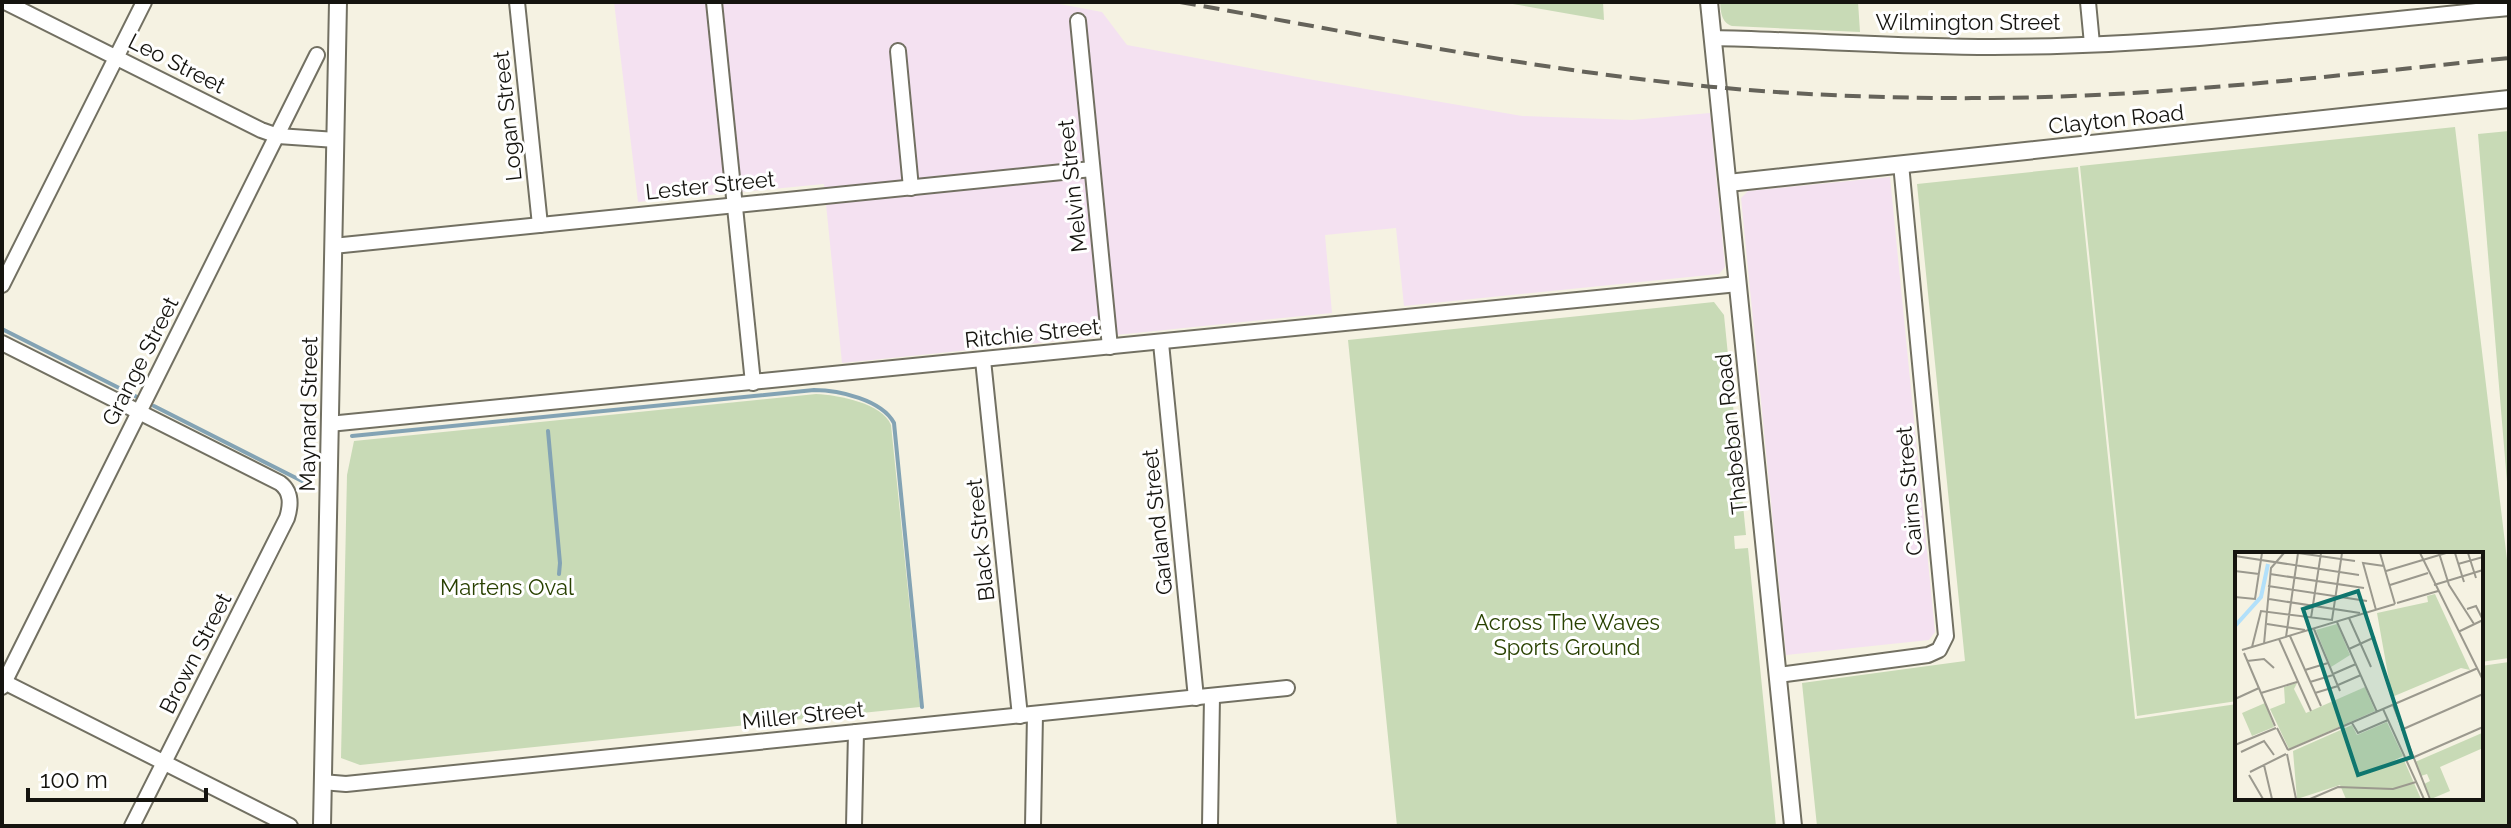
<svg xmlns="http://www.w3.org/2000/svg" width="2511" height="828" viewBox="0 0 2511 828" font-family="Raleway,sans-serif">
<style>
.industrial{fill:#f4e1f1}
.green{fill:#c8dab6}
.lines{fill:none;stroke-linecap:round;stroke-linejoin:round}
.stream{stroke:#83a3b4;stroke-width:4}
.minor-casing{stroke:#727062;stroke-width:18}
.tertiary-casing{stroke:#727062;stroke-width:20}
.minor{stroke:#fff;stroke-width:14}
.tertiary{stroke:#fff;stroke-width:16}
.rail{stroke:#65635a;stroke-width:4;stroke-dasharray:16 8;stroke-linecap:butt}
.labels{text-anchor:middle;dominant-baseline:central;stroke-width:6;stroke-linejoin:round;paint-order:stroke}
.street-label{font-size:22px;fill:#15140f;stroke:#fff}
.park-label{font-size:22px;fill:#294101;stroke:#fff}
.inset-river{fill:none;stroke:#b2e0fa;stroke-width:4}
.inset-road{fill:none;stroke:#9b998e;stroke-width:2}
.view{fill:#0f766e;fill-opacity:0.15;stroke:#0f766e;stroke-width:4}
.inset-edge{fill:none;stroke:#15140f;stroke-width:4}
</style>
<rect width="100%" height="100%" fill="#f5f2e2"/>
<g class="industrial">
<path d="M 614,2 L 1049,2 L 1102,12 L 1127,45 L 1308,79 L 1522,116 L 1632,120 L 1710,113 L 1725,267 L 1719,274 L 1404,306 L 1396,228 L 1325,235 L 1332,313 L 842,363 L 824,184 L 638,202 Z"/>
<path d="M 1890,177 L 1935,632 L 1929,640 L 1786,655 L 1741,198 L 1748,191 Z"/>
</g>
<g class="green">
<path d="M 1501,2 L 1603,2 L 1604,20 Z"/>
<path d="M 1720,2 L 1858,2 L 1860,32 L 1732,26 C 1721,22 1721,12 1720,2 Z"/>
<path d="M 2455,127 L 2509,576 L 2509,658 L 2481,662 L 2481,554 L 2237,554 L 2237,701 L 2137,716 L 2080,166 Z"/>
<path d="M 2509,131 L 2509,506 L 2478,134 Z"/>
<path d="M 2078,167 L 2135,719 L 2237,704 L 2237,798 L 2481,798 L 2481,666 L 2509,662 L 2509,826 L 1817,826 L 1802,683 L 1965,661 L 1917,184 Z"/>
<path d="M 1714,302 L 1724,315 L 1746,535 L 1734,536 L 1735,549 L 1748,548 L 1776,826 L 1397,826 L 1348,340 Z"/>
<path d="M 816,394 C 838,395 882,403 891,425 L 920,707 L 360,765 L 341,758 L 347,475 L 354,441 Z"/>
</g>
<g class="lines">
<g class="stream">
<path d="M 2,329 L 139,398"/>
<path d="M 154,406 L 304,482 L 307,479"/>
<path d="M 548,431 L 560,563 L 559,574"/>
<path d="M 352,436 L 814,390 C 839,390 882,400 894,423 L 922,707"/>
</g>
<g class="minor-casing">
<g id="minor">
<path d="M 5,2 L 261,130 L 278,136 L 336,140"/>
<path d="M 517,2 L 540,225"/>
<path d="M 714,2 L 753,383"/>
<path d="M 2088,2 L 2092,44"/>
<path d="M 1078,21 L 1110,347"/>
<path d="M 1713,38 C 1806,40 1900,47 1993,47 C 2165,47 2338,24 2509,8"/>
<path d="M 898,51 L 911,188"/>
<path d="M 333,246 L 1092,169"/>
<path d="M 2,285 L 144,2"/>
<path d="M 2,343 L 280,483 C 292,492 291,505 287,518 L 132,826"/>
<path d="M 1161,343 L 1196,698"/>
<path d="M 983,360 L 1020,716"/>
<path d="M 329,424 L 1738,284"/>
<path d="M 1778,675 L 1928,655 L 1939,650 L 1946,636 L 1901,164"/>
<path d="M 2,681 L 290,826"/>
<path d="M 2,687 L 317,55"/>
<path d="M 322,782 L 346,784 L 1287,688"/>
<path d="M 854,826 L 856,732"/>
<path d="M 1033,826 L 1035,714"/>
<path d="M 1210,826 L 1212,696"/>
</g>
</g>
<g class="tertiary-casing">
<g id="tertiary">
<path d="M 1709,2 L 1793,826"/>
<path d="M 1728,183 L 2509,99"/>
<path d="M 322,826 L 338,2"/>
</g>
</g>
<use href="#minor" class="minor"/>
<use href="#tertiary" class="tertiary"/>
<path class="rail" d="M 1180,2 C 1383,38 1586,81 1792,93 C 1910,100 2030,100 2148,92 C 2268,84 2389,70 2509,58"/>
</g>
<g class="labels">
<g class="street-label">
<text x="1968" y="22">Wilmington Street</text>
<text transform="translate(177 63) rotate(27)">Leo Street</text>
<text transform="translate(507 116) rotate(-96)">Logan Street</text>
<text transform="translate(2116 119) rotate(-6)">Clayton Road</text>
<text transform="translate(710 185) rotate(-6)">Lester Street</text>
<text transform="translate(1072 186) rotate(-96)">Melvin Street</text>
<text transform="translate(1032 333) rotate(-6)">Ritchie Street</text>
<text transform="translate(140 361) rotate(-63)">Grange Street</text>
<text transform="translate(308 414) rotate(-89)">Maynard Street</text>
<text transform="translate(1731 434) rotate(-96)">Thabeban Road</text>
<text transform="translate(1909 491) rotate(-95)">Cairns Street</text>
<text transform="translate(1157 522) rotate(-96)">Garland Street</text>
<text transform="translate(980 540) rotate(-96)">Black Street</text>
<text transform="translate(195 653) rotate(-63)">Brown Street</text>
<text transform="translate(803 715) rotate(-6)">Miller Street</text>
</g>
<g class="park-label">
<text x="507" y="587">Martens Oval</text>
<text x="1567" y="622">Across The Waves<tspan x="1567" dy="25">Sports Ground</tspan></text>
</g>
</g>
<g transform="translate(2235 552)">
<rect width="248" height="248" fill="#f5f2e2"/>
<path d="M 200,42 L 235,118 L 226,116 L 157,145 L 142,61 L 193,50 L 192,44 ZM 102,72 L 115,103 L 96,115 L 81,78 ZM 62,131 L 59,137 L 71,161 L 130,135 L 140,159 L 54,197 L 35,157 L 50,151 L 49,135 ZM 30,151 L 39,175 L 17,184 L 7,161 ZM 152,170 L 168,204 L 158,209 L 168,206 L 186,247 L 111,247 L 105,233 L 62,247 L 58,199 L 117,173 L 122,183 ZM 247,181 L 248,196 L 205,215 L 215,239 L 196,247 L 189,232 L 195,229 L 192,222 L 186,224 L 180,210 Z" fill="#c8dab6"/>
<path class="inset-river" d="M 0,74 L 26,45 L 33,12"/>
<path class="inset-road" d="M 63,1 L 120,9M 145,1 L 160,52M 185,1 L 248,128M 204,1 L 214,33 L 239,72M 220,1 L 229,30M 233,1 L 241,26M 0,4 L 124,23M 223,12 L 248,5M 0,19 L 24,22M 151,19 L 211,1M 35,22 L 129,36M 155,33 L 193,21M 199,33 L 248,18M 33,34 L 132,49M 0,45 L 20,47 L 27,1M 34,47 L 125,61M 162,51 L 203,39M 232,57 L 241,54 L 248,68M 141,58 L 128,11 L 149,14M 76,66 L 86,1M 114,66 L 136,115M 102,70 L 142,160M 32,72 L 70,78M 79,77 L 105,139M 223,80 L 248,68M 55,84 L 86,154M 51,85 L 63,1M 44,87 L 76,159M 29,92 L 36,16 L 49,1M 17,95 L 26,59 L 97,68 L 107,1M 114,97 L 140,85M 7,98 L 160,52M 9,101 L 40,174M 12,109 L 29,107 L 39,116M 70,118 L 93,111M 98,122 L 121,112M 75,130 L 98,123M 103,133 L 126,123M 26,141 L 62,130M 80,141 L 103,134M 0,147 L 24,136M 158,153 L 195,247M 148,157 L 189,247M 117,171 L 123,181 L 153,168M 42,176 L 53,198M 166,178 L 248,142M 0,193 L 41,176M 53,198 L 243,116M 6,200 L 29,189 L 39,203M 52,202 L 61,247M 177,206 L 248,175M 29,213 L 37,247M 15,220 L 51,202M 14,223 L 28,247M 75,247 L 103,235 L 158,237 L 181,230"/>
<path class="view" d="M 123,39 L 177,205 L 123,223 L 68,57 Z"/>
<rect width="248" height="248" class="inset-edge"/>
</g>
<rect width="2511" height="828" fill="none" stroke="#15140f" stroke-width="8"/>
<path d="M28 788v12h178v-12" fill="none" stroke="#15140f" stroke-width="4"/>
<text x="40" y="788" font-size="24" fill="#15140f" stroke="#ffffff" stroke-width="6" paint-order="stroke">100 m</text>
</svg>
